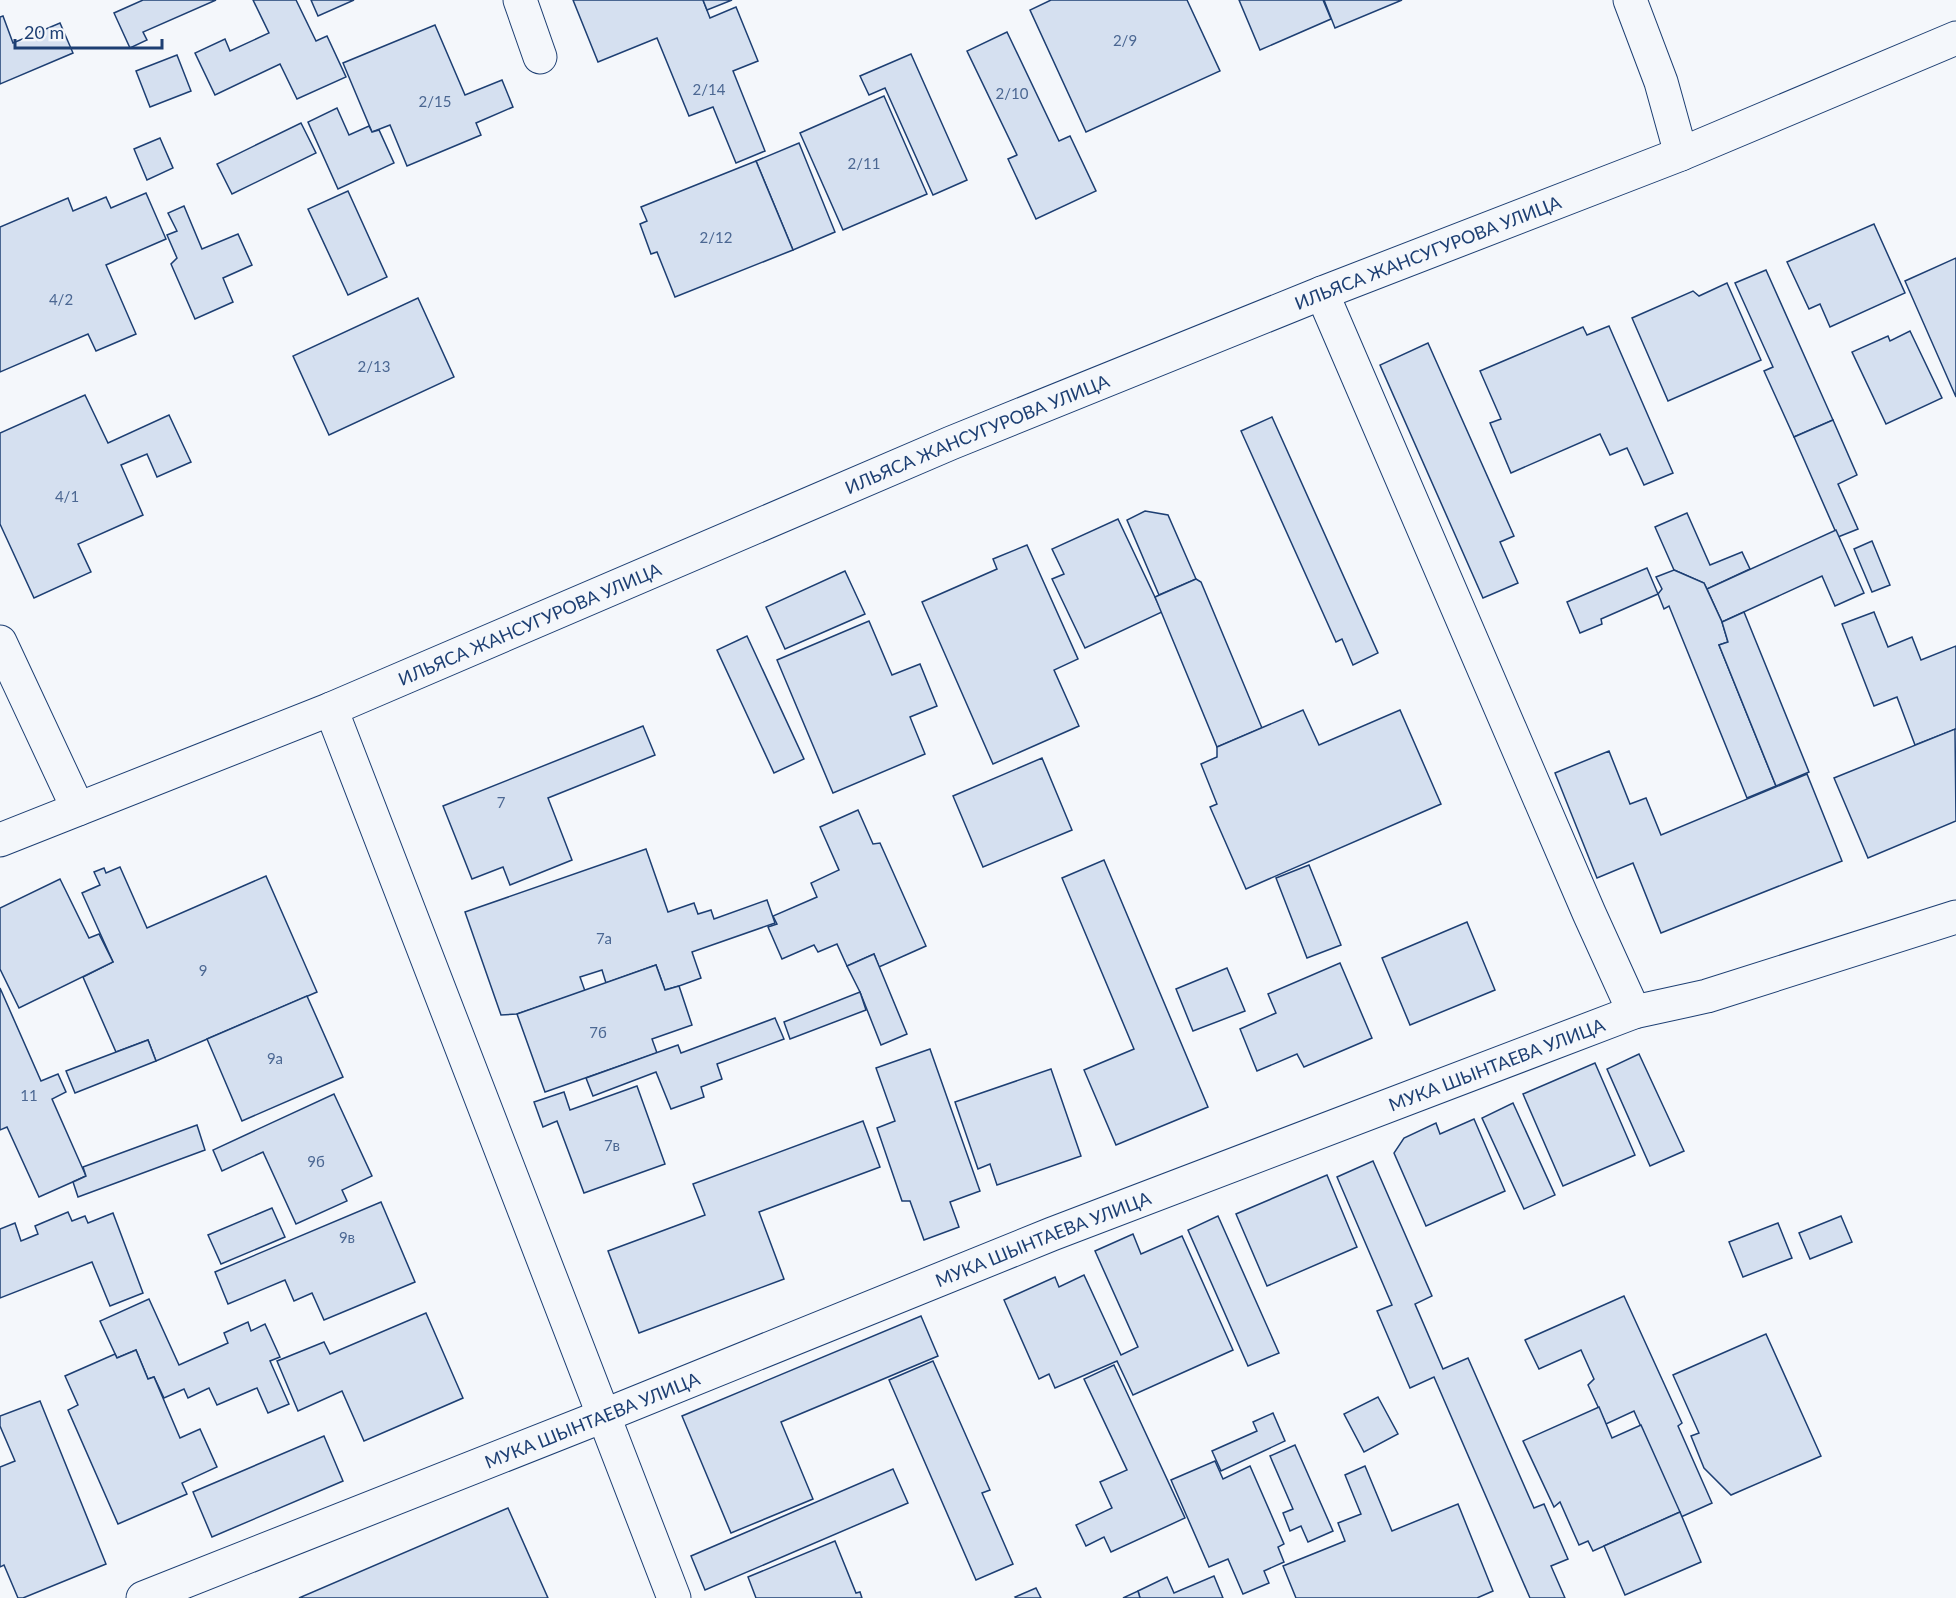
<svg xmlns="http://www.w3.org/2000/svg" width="1956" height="1598" viewBox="0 0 1956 1598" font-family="Lato,sans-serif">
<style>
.building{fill:#d5e0f0;stroke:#1d3f73;stroke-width:1.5}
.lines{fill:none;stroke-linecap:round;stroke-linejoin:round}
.street-casing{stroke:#1d3f73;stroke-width:35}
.street{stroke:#f4f7fb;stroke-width:33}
.labels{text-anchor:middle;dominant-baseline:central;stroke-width:4.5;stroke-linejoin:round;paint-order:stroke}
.number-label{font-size:15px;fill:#4b6792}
.street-label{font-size:18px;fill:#1d3f73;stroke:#f4f7fb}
</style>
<rect width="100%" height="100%" fill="#f4f7fb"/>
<g class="building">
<path d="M 143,0 L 216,0 L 143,32 L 147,40 L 130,48 L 114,13 Z"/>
<path d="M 253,0 L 296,0 L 316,41 L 327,36 L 346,77 L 297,99 L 280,64 L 215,95 L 195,53 L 225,39 L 230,51 L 269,33 Z"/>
<path d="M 311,0 L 354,0 L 318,16 Z"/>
<path d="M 573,0 L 703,0 L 710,18 L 736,7 L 758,61 L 733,71 L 765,151 L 736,163 L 713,107 L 689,116 L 657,38 L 598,62 Z"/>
<path d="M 703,0 L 732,0 L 707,10 Z"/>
<path d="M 1051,0 L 1187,0 L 1220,71 L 1086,132 L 1030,10 Z"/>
<path d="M 1239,0 L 1323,0 L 1331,19 L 1260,50 Z"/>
<path d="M 1324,0 L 1402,0 L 1335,28 Z"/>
<path d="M 3,16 L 13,43 L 60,23 L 73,53 L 0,84 L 0,17 Z"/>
<path d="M 435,25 L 465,95 L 502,80 L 513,107 L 476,123 L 481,135 L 407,166 L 390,125 L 372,132 L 343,63 Z"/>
<path d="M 1007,32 L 1059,141 L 1070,136 L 1096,191 L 1036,219 L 1008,159 L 1017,155 L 967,51 Z"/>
<path d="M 911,54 L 967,180 L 933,195 L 885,88 L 869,95 L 860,76 Z"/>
<path d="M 177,55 L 191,91 L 150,107 L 136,71 Z"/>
<path d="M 884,96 L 927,194 L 843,230 L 800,133 Z"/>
<path d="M 337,108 L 349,135 L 369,126 L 372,132 L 379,130 L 394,163 L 338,189 L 308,122 Z"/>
<path d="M 301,123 L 316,153 L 232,194 L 217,164 Z"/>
<path d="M 160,138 L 173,168 L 147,180 L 134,149 Z"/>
<path d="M 799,143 L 835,232 L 793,250 L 756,161 Z"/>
<path d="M 756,161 L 793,250 L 675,297 L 657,252 L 651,254 L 640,224 L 647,221 L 641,207 Z"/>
<path d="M 348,191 L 387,277 L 348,295 L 308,209 Z"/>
<path d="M 146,193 L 166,239 L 106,265 L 136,334 L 96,351 L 88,334 L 0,372 L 0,227 L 68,198 L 73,211 L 106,197 L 111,208 Z"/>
<path d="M 184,206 L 202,249 L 238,234 L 252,265 L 223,278 L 233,302 L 195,319 L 171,264 L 177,258 L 167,235 L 177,231 L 168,213 Z"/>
<path d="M 1874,224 L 1905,293 L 1830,327 L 1820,304 L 1809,309 L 1787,262 Z"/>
<path d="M 1956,258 L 1956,397 L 1905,281 Z"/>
<path d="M 1766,270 L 1833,420 L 1794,437 L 1764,371 L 1773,367 L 1735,283 Z"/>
<path d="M 1727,283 L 1761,360 L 1668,401 L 1632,318 L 1693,291 L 1699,296 Z"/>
<path d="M 418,298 L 454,377 L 329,435 L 293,356 Z"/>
<path d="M 1609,326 L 1673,473 L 1644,485 L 1627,448 L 1610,455 L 1600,434 L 1511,473 L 1490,423 L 1501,419 L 1480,371 L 1583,327 L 1587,335 Z"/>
<path d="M 1910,331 L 1942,398 L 1886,424 L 1852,352 L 1888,336 L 1890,341 Z"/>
<path d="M 1428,343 L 1514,536 L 1500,542 L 1518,583 L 1483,598 L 1380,365 Z"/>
<path d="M 85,395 L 108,443 L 169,415 L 191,462 L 157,477 L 147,454 L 121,465 L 143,515 L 78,544 L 91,572 L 34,598 L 0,524 L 0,433 Z"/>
<path d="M 1272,417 L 1378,653 L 1353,665 L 1342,639 L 1336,642 L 1241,431 Z"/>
<path d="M 1833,420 L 1857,475 L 1838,484 L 1858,529 L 1838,537 L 1794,437 Z"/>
<path d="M 1145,511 L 1168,515 L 1196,579 L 1159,595 L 1127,520 Z"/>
<path d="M 1687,513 L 1710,565 L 1742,552 L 1750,569 L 1707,589 L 1704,583 L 1674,570 L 1655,527 Z"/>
<path d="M 1118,519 L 1162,612 L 1085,648 L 1052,579 L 1064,574 L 1052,549 Z"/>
<path d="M 1836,530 L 1864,593 L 1835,606 L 1822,576 L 1722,622 L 1707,589 Z"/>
<path d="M 1872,541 L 1890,585 L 1872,592 L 1854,549 Z"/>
<path d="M 1027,545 L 1078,659 L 1054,670 L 1079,726 L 993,764 L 922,602 L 997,569 L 993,559 Z"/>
<path d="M 1647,568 L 1658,594 L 1601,619 L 1602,624 L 1580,633 L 1567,602 Z"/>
<path d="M 1674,570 L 1704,583 L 1722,622 L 1728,642 L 1719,645 L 1776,786 L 1747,798 L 1669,606 L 1664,609 L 1658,594 L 1662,589 L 1656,577 Z"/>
<path d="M 845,571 L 865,614 L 785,649 L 766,607 Z"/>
<path d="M 1196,579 L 1201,582 L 1262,728 L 1217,747 L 1155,597 Z"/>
<path d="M 1744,612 L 1809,772 L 1776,786 L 1719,645 L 1728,642 L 1722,622 Z"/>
<path d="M 1874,612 L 1888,647 L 1912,637 L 1921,660 L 1956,646 L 1956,729 L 1915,745 L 1897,697 L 1874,706 L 1842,624 Z"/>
<path d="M 869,621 L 892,675 L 920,664 L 937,706 L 910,717 L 925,754 L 833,793 L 777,660 Z"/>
<path d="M 747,636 L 804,759 L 774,773 L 717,650 Z"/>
<path d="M 1303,710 L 1319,745 L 1400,710 L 1441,804 L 1246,889 L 1210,807 L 1217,804 L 1201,764 L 1217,757 L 1217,747 Z"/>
<path d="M 643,726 L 655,755 L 548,798 L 572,860 L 510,885 L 503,867 L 472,879 L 443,806 Z"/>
<path d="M 1955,729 L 1956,821 L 1868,858 L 1834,778 Z"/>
<path d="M 1609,751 L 1630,804 L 1646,798 L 1661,835 L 1807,774 L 1842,861 L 1661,933 L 1633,863 L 1597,878 L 1555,773 Z"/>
<path d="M 1042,758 L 1072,830 L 983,867 L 953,796 Z"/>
<path d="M 858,810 L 873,844 L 880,843 L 926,946 L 879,967 L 874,954 L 847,966 L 837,944 L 818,952 L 814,945 L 782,959 L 768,927 L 777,924 L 773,916 L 817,897 L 811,883 L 839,870 L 820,827 Z"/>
<path d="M 646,849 L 668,912 L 694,903 L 698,914 L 711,910 L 714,919 L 767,900 L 775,923 L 692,952 L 701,978 L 679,986 L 665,990 L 656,965 L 606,983 L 602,970 L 580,977 L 585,991 L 517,1014 L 501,1015 L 465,912 Z"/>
<path d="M 1104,860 L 1208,1107 L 1116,1145 L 1084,1070 L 1134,1049 L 1062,878 Z"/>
<path d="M 1309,865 L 1341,945 L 1307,958 L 1276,878 Z"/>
<path d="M 120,867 L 147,928 L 266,876 L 317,992 L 156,1061 L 148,1040 L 116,1052 L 83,977 L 113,962 L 82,893 L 100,885 L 94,872 L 104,868 L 106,873 Z"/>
<path d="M 60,879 L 89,938 L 99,934 L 113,962 L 19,1008 L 0,969 L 0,908 Z"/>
<path d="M 1467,922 L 1495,990 L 1410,1025 L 1382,958 Z"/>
<path d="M 874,954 L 907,1034 L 881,1045 L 860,992 L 847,966 Z"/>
<path d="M 1340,963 L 1372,1038 L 1304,1067 L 1297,1054 L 1257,1071 L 1240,1029 L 1276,1013 L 1268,994 Z"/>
<path d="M 656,965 L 665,990 L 679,986 L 692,1025 L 652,1039 L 657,1053 L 545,1092 L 517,1014 Z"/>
<path d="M 1227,968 L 1245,1011 L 1193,1031 L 1176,989 Z"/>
<path d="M 0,988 L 41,1081 L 58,1074 L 66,1092 L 52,1099 L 86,1176 L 39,1197 L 7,1127 L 0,1130 Z"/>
<path d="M 860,992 L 866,1010 L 790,1039 L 784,1022 Z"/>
<path d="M 307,996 L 343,1077 L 242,1121 L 207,1039 Z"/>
<path d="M 775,1018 L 784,1039 L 717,1064 L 722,1079 L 701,1087 L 704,1097 L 671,1109 L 656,1072 L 593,1096 L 586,1078 L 678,1045 L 681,1053 Z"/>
<path d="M 148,1040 L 156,1061 L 75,1093 L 66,1071 Z"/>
<path d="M 930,1049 L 980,1191 L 950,1202 L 959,1227 L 924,1240 L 910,1201 L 902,1201 L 877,1128 L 895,1121 L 876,1068 Z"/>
<path d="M 1639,1054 L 1684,1151 L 1650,1166 L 1607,1069 Z"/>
<path d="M 1595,1063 L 1635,1155 L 1563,1186 L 1523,1094 Z"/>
<path d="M 1051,1069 L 1081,1156 L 997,1185 L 990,1164 L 978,1169 L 955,1102 Z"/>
<path d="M 637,1086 L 665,1164 L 584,1193 L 557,1121 L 543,1127 L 534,1102 L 564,1092 L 570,1110 Z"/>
<path d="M 334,1094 L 372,1176 L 342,1190 L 347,1201 L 296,1224 L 263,1152 L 222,1171 L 213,1150 Z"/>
<path d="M 1513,1103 L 1555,1195 L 1524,1209 L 1482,1118 Z"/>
<path d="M 1474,1119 L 1505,1191 L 1426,1226 L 1394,1153 L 1404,1138 L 1436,1123 L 1440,1134 Z"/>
<path d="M 863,1121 L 880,1167 L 759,1212 L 784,1279 L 639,1333 L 608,1251 L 705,1215 L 693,1184 Z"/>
<path d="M 197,1125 L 205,1150 L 78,1197 L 73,1182 L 86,1176 L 83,1167 Z"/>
<path d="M 1373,1161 L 1432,1296 L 1415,1304 L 1443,1369 L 1468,1358 L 1534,1508 L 1544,1504 L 1568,1559 L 1551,1566 L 1565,1598 L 1530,1598 L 1434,1377 L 1410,1388 L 1377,1311 L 1392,1305 L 1337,1177 Z"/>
<path d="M 1327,1175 L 1357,1247 L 1267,1286 L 1236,1214 Z"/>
<path d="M 381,1202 L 415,1282 L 324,1320 L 312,1293 L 294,1301 L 285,1280 L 228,1304 L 215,1272 Z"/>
<path d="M 272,1208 L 285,1237 L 221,1264 L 208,1235 Z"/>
<path d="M 68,1212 L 72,1221 L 85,1216 L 88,1223 L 113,1213 L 143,1293 L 110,1306 L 92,1262 L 0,1298 L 0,1229 L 15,1223 L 21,1241 L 38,1234 L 35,1226 Z"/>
<path d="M 1218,1216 L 1279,1353 L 1248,1366 L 1188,1230 Z"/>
<path d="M 1841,1216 L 1852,1242 L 1810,1259 L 1799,1233 Z"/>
<path d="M 1778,1223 L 1792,1258 L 1743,1277 L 1729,1242 Z"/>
<path d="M 1133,1234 L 1141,1254 L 1182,1236 L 1233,1350 L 1133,1395 L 1117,1361 L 1055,1388 L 1049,1374 L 1039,1379 L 1004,1300 L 1055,1277 L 1059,1287 L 1084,1275 L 1121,1355 L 1138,1347 L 1095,1251 Z"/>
<path d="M 1624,1296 L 1682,1423 L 1678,1426 L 1712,1503 L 1681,1517 L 1634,1411 L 1606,1424 L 1588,1385 L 1594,1379 L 1581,1350 L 1539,1369 L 1525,1340 Z"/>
<path d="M 149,1299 L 179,1365 L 228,1343 L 224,1333 L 248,1322 L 251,1331 L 265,1324 L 280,1357 L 270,1361 L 289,1404 L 268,1413 L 257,1388 L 217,1405 L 209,1388 L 188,1398 L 184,1389 L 164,1398 L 154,1377 L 148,1379 L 136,1350 L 117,1358 L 100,1321 Z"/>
<path d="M 426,1313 L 463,1398 L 364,1441 L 342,1391 L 298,1411 L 277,1361 L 324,1342 L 330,1354 Z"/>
<path d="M 921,1316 L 938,1356 L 781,1422 L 813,1499 L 731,1533 L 682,1416 Z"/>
<path d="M 1766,1334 L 1821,1456 L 1731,1495 L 1704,1468 L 1691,1436 L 1699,1433 L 1673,1375 Z"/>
<path d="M 136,1350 L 148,1379 L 154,1377 L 180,1438 L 200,1429 L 217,1467 L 182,1483 L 187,1494 L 118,1524 L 68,1410 L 78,1405 L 65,1376 L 115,1354 L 117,1358 Z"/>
<path d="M 933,1361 L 990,1490 L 982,1493 L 1013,1564 L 976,1580 L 889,1380 Z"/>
<path d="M 1114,1365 L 1185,1518 L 1111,1552 L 1104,1537 L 1086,1546 L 1076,1525 L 1112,1508 L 1100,1482 L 1127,1470 L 1084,1379 Z"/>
<path d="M 1378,1397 L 1398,1434 L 1364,1452 L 1344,1414 Z"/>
<path d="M 40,1401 L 106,1564 L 23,1598 L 18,1598 L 4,1565 L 0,1567 L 0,1467 L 15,1461 L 0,1426 L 0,1416 Z"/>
<path d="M 1599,1407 L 1612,1438 L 1641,1425 L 1680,1512 L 1593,1551 L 1588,1541 L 1579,1545 L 1560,1502 L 1554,1507 L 1523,1441 Z"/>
<path d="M 1273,1413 L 1285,1441 L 1221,1471 L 1212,1451 L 1257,1431 L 1253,1422 Z"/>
<path d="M 324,1436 L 343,1481 L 212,1537 L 193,1492 Z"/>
<path d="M 1295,1445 L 1333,1531 L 1308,1542 L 1301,1526 L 1290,1531 L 1283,1513 L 1293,1509 L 1270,1456 Z"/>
<path d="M 1215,1461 L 1223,1479 L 1250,1466 L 1284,1544 L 1278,1547 L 1284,1562 L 1264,1571 L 1269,1583 L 1243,1594 L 1228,1559 L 1209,1567 L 1171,1480 Z"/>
<path d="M 1365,1466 L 1392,1531 L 1458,1504 L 1493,1591 L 1477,1598 L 1296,1598 L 1283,1566 L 1345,1541 L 1338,1523 L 1361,1514 L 1345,1475 Z"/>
<path d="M 893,1469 L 908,1503 L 705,1590 L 691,1556 Z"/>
<path d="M 508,1508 L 548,1598 L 299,1598 Z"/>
<path d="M 1680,1512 L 1701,1562 L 1625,1595 L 1604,1546 Z"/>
<path d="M 835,1541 L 856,1593 L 860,1592 L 862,1598 L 756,1598 L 748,1577 Z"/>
<path d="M 1214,1576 L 1223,1598 L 1140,1598 L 1138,1591 L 1167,1577 L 1174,1593 Z"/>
<path d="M 1036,1588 L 1041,1598 L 1016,1598 L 1015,1597 Z"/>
<path d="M 1138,1591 L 1140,1598 L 1123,1598 Z"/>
</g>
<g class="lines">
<g class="street-casing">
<g id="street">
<path d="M 520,0 L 540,57"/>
<path d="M 1630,0 L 1661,82 L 1681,154"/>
<path d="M 1322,293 L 1589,913 L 1634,1012"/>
<path d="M 0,642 L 78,809"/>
<path d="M 331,709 L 674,1598"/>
<path id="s1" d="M 0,840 L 331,709 L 951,443 L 1322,293 L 1681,154 L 1956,38"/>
<path id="s2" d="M 143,1598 L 603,1416 L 1052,1234 L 1634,1012 L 1707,996 L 1956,917"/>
</g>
</g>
<use href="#street" class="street"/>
</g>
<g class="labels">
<g class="number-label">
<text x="1125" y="40">2/9</text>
<text x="709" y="89">2/14</text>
<text x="1012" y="93">2/10</text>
<text x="435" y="101">2/15</text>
<text x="864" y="163">2/11</text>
<text x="716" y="237">2/12</text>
<text x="61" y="299">4/2</text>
<text x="374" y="366">2/13</text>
<text x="67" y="496">4/1</text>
<text x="501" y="802">7</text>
<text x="604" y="938">7а</text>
<text x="203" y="970">9</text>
<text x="598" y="1032">7б</text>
<text x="275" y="1058">9а</text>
<text x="29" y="1095">11</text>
<text x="612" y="1145">7в</text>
<text x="316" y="1161">9б</text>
<text x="347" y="1237">9в</text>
</g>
<g class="street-label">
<text stroke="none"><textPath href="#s1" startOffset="1544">ИЛЬЯСА ЖАНСУГУРОВА УЛИЦА</textPath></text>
<text stroke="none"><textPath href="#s1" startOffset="1058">ИЛЬЯСА ЖАНСУГУРОВА УЛИЦА</textPath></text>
<text stroke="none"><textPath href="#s1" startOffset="572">ИЛЬЯСА ЖАНСУГУРОВА УЛИЦА</textPath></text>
<text stroke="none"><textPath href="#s2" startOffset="1455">МУКА ШЫНТАЕВА УЛИЦА</textPath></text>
<text stroke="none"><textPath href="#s2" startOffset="969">МУКА ШЫНТАЕВА УЛИЦА</textPath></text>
<text stroke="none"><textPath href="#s2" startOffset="483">МУКА ШЫНТАЕВА УЛИЦА</textPath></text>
</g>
</g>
<path d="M15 39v9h147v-9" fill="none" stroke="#1d3f73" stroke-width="3"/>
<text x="24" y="39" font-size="18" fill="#1d3f73" stroke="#f4f7fb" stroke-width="4.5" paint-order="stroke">20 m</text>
</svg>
